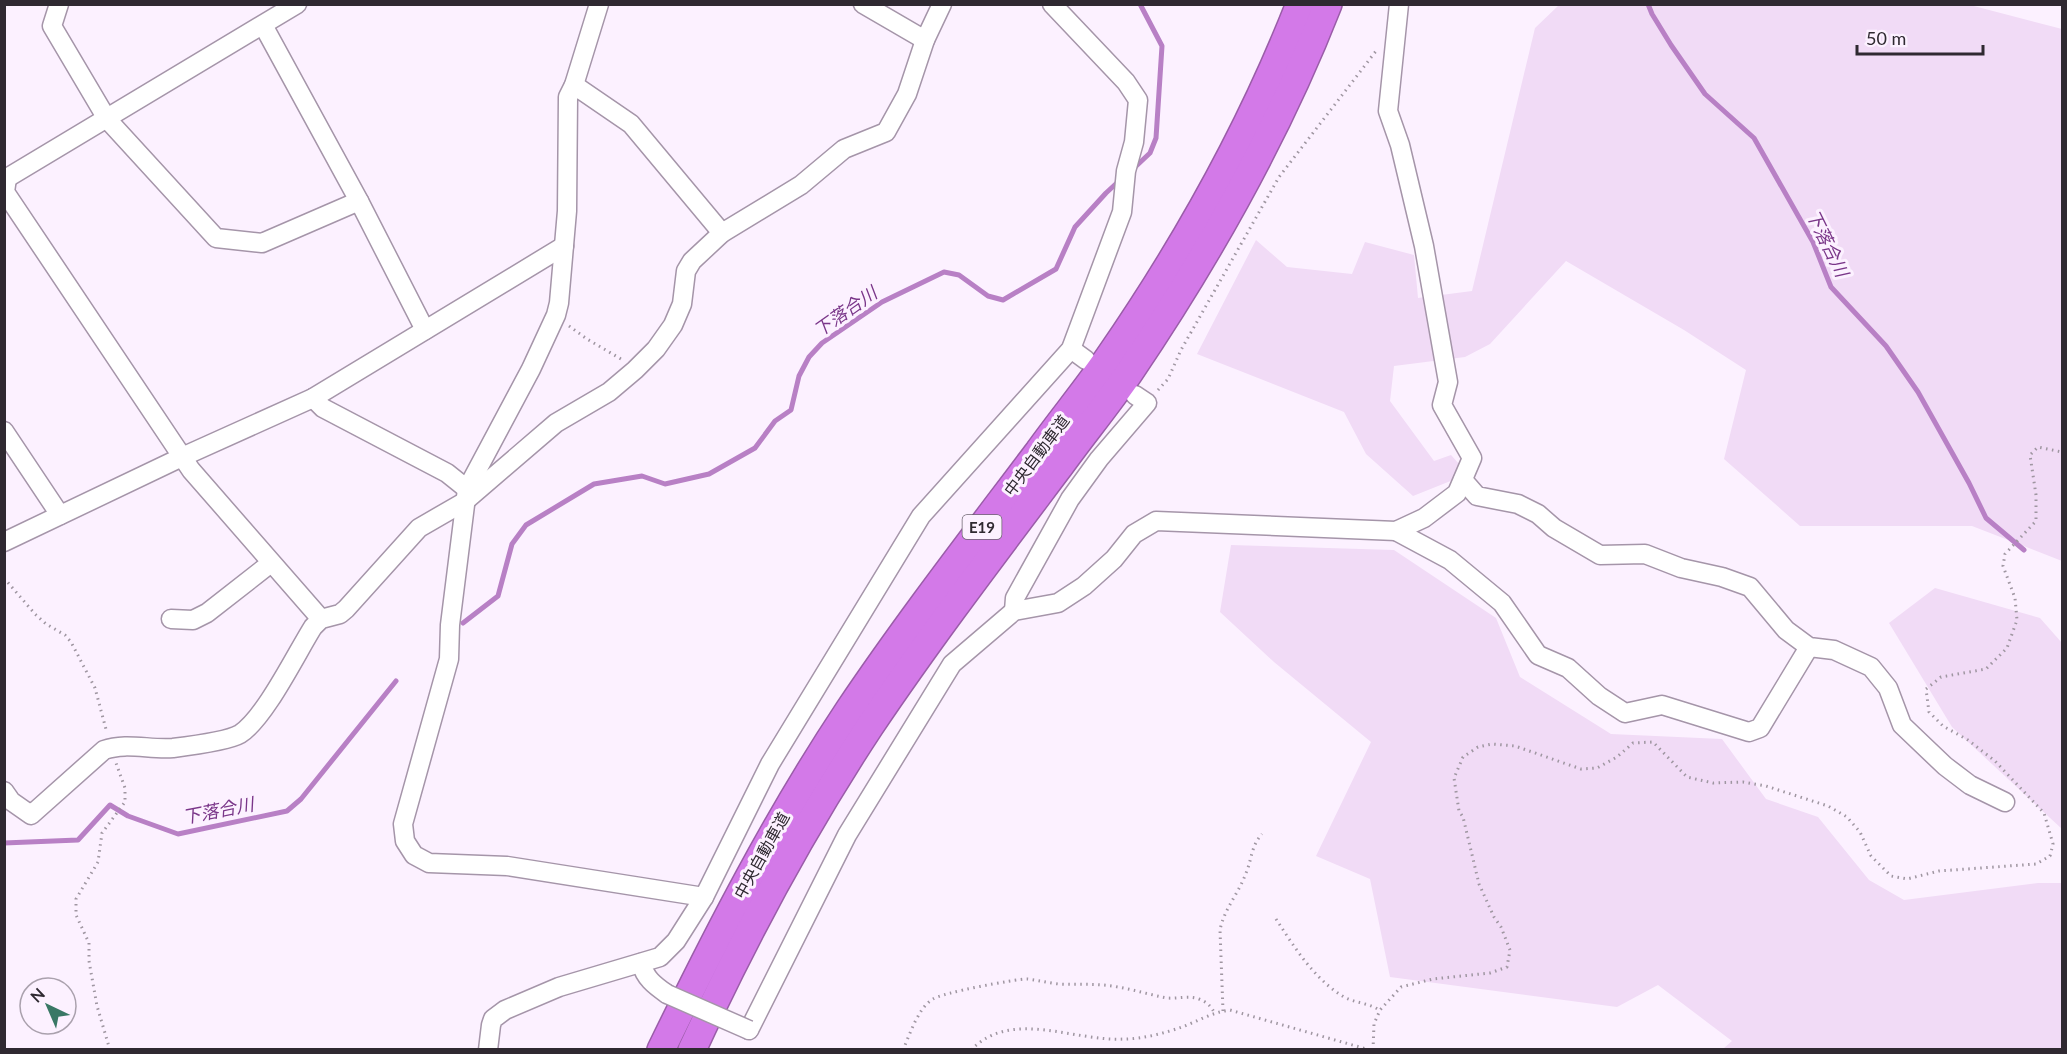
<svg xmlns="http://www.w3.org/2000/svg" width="2067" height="1054" viewBox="0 0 2067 1054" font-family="Lato,'Noto Sans JP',sans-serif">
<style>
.green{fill:#f1dbf6}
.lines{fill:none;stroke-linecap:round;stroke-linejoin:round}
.stream{stroke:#b880c5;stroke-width:5}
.minor-casing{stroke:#a595a9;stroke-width:21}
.highway-casing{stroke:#9a5da8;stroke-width:30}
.path{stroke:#9f96a1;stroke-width:3;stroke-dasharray:1.5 4.5;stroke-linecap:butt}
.minor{stroke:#fff;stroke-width:18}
.highway{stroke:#d379e8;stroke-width:27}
.minor-bridge-casing{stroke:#a595a9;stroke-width:21;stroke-linecap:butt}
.minor-bridge{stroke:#fff;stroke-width:18}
.labels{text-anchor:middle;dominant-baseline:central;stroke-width:6;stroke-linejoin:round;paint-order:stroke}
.shield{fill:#fcf1ff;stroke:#6c656f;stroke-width:1.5}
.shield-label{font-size:15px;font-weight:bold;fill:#2f2931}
.street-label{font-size:16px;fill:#2f2931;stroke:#fcf1ff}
.water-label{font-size:18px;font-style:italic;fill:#7a3689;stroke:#fcf1ff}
</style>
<rect width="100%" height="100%" fill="#fcf1ff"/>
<g class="green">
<path d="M 1559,5 L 1970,5 L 2062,29 L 2062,561 L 1972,526 L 1800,526 L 1724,459 L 1746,370 L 1684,330 L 1566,261 L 1490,344 L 1465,357 L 1394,366 L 1390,401 L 1434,461 L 1451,455 L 1460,465 L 1453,480 L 1413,496 L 1366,454 L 1344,412 L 1197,354 L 1256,240 L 1287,267 L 1352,274 L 1365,242 L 1414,255 L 1418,298 L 1472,291 L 1535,28 Z"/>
<path d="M 1231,545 L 1394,550 L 1496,618 L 1520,677 L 1611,734 L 1722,739 L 1766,799 L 1818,817 L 1869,880 L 1904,900 L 2038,883 L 2062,883 L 2062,1049 L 1723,1049 L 1732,1041 L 1658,985 L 1617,1007 L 1390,977 L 1370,879 L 1316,856 L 1371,742 L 1274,662 L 1220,612 Z"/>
<path d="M 1935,588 L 2040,618 L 2062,643 L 2062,829 L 1952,727 L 1889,623 Z"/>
</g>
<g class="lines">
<g class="stream">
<path d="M 1648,4 L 1652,14 L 1671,45 L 1705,94 L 1754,138 L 1813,242 L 1831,287 L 1886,346 L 1918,392 L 1969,483 L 1986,518 L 2024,550"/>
<path d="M 1133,169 L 1150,153 L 1156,138 L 1162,46 L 1140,4"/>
<path d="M 463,623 L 498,596 L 512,544 L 526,525 L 594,484 L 642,476 L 665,484 L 709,474 L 755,448 L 775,421 L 791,410 L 799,376 L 809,357 L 822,343 L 882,302 L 944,272 L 959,275 L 988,296 L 1003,300 L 1056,269 L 1075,227 L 1106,193 L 1119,181"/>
<path d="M 4,843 L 78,840 L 110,805 L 128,816 L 178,834 L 287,811 L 301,799 L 396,681"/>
</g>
<g class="minor-casing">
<g id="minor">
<path d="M 59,4 L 52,26 L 107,119 L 216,238 L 262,243 L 359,201"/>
<path d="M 599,4 L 574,85 L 568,97 L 567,211 L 559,303 L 556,315 L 531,369 L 467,489 L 450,625 L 449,659 L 403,824 L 405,841 L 414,855 L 429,863 L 507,866 L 704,897"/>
<path d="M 863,4 L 925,40"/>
<path d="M 263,25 L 359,201 L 425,330"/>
<path d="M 574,85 L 631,124 L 722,233"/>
<path d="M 7,178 L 5,192 L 191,470 L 321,619"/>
<path d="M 7,178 L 297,4"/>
<path d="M 1071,349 L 1086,360"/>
<path d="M 313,398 L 323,408 L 447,473 L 467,489"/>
<path d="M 4,431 L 60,515"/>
<path d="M 1463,480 L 1477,496 L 1518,504 L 1538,514 L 1554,528 L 1600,555 L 1645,554 L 1681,568 L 1722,577 L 1750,587 L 1786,630 L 1809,647 L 1834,650 L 1871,667 L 1888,688 L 1902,725 L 1945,766 L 1970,785 L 2005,802"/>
<path d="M 1396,531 L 1450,560 L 1502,603 L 1538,655 L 1568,668 L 1599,696 L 1625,713 L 1662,705 L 1749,732 L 1760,728 L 1809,647"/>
<path d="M 4,542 L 182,457 L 313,398 L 564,246"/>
<path d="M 1014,611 L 1015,598 L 1070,499 L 1099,459 L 1147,403 L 1135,395"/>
<path d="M 171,619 L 193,620 L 207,613 L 271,563"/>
<path d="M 4,791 L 11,801 L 31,815 L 104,750 C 126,742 150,750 173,748 C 189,746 228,741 240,734 C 265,718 296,654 313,627 L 321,619 L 340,614 L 346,609 L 419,528 L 464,502 L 556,423 L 609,392 L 635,370 L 656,349 L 673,325 L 682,304 L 686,271 L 692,261 L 722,233 L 801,185 L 844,149 L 886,132 L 907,94 L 925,40 L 942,4"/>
<path d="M 641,963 C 645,978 654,985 667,994"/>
<path d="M 749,1030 L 847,835 L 952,664 L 1014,611 L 1058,603 L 1084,586 L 1114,559 L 1134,534 L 1156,521 L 1396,531 L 1424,518 L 1457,493 L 1472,458 L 1442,405 L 1448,382 L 1424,246 L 1400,145 L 1388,111 L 1399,4"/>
<path d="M 488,1050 L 491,1025 L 493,1019 L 505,1010 L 559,987 L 660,957 L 676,941 L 704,897 L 770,764 L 921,516 L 1071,349 L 1122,212 L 1126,171 L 1134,142 L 1138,100 L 1126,82 L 1052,4"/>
</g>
</g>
<g class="highway-casing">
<g id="highway">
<path d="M 661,1050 C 718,933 777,818 849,710 C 909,621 975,536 1039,451 C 1062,419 1087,389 1109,357 C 1185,247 1251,129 1300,4"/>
<path d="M 692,1050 C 744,937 802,829 870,726 C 930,637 995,552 1059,467 C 1082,435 1107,405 1129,373 C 1207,258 1277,134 1328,4"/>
</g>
</g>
<g class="path">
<path d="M 569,326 L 587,339 L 621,359"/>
<path d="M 1158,390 L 1168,379 L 1181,350 L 1279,177 L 1376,51"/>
<path d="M 4,578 L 35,614 L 46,624 L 65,635 L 71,642 L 95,688 L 107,733"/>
<path d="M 1276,919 C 1295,948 1314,979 1344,997 C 1355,1003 1369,1003 1379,1010"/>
<path d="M 1223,1011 L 1220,930 C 1224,909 1239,893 1246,873 C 1252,859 1251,846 1262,834"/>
<path d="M 110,1050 L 97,1006 L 89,961 L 89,943 L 76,915 L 76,899 L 98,862 L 102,833 L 125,802 L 125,788 L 116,763"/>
<path d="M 903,1050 C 910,1034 918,1008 933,999 C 941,993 1015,979 1027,979 C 1038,980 1048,983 1059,984 C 1079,985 1098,983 1118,987 C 1135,990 1151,995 1167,998 C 1178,999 1189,995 1199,999 C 1207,1002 1211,1006 1215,1014"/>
<path d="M 971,1050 C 1012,1008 1074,1042 1124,1039 C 1143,1039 1165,1033 1182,1027 C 1198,1021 1213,1012 1230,1010 L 1370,1050"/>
<path d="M 1373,1050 L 1374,1024 L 1380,1010 L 1401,987 L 1433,979 L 1490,973 L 1507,967 L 1510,950 L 1501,927 L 1494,917 L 1479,884 L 1463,817 L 1459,811 L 1454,778 L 1463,757 L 1478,747 L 1492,744 L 1515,746 L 1581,769 L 1597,768 L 1617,757 L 1633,743 L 1653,742 L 1687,777 L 1713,783 L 1743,782 L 1766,786 L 1828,806 L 1847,817 L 1860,832 L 1871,856 L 1891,876 L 1907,879 L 1939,871 L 2036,864 L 2050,856 L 2053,844 L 2044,813 L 1995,761 L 1968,740 L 1943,726 L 1929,712 L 1926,689 L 1941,677 L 1986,669 L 2007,648 L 2017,620 L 2015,598 L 2003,566 L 2005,554 L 2036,521 L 2036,495 L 2030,455 L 2038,447 L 2062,452"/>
</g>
<use href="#minor" class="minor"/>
<use href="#highway" class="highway"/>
<g class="minor-bridge-casing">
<path id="minor-bridge" d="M 667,994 L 749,1030"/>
</g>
<use href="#minor-bridge" class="minor-bridge"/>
</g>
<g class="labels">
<rect class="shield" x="962.5" y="515" width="39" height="24" rx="4.5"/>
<g class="shield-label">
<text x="982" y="527">E19</text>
</g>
<g class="street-label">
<text transform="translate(1036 455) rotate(-53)">中央自動車道</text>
<text transform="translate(761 855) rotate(-61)">中央自動車道</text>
</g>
<g class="water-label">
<text transform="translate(1828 243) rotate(64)">下落合川</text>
<text transform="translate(845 311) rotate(-35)">下落合川</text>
<text transform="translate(218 810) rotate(-11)">下落合川</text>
</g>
</g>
<rect width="2067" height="1054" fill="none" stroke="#2f2931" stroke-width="12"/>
<g transform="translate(48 1006) rotate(316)"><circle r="28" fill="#fcf1ff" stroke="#aaa1ad" stroke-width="1.5"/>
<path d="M0-4.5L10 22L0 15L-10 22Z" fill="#397865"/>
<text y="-9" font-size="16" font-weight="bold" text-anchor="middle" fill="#2f2931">N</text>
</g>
<path d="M1857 45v9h126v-9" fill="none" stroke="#2f2931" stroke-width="3"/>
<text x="1866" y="45" font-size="18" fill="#2f2931" stroke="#fcf1ff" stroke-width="4.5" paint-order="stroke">50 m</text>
</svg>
